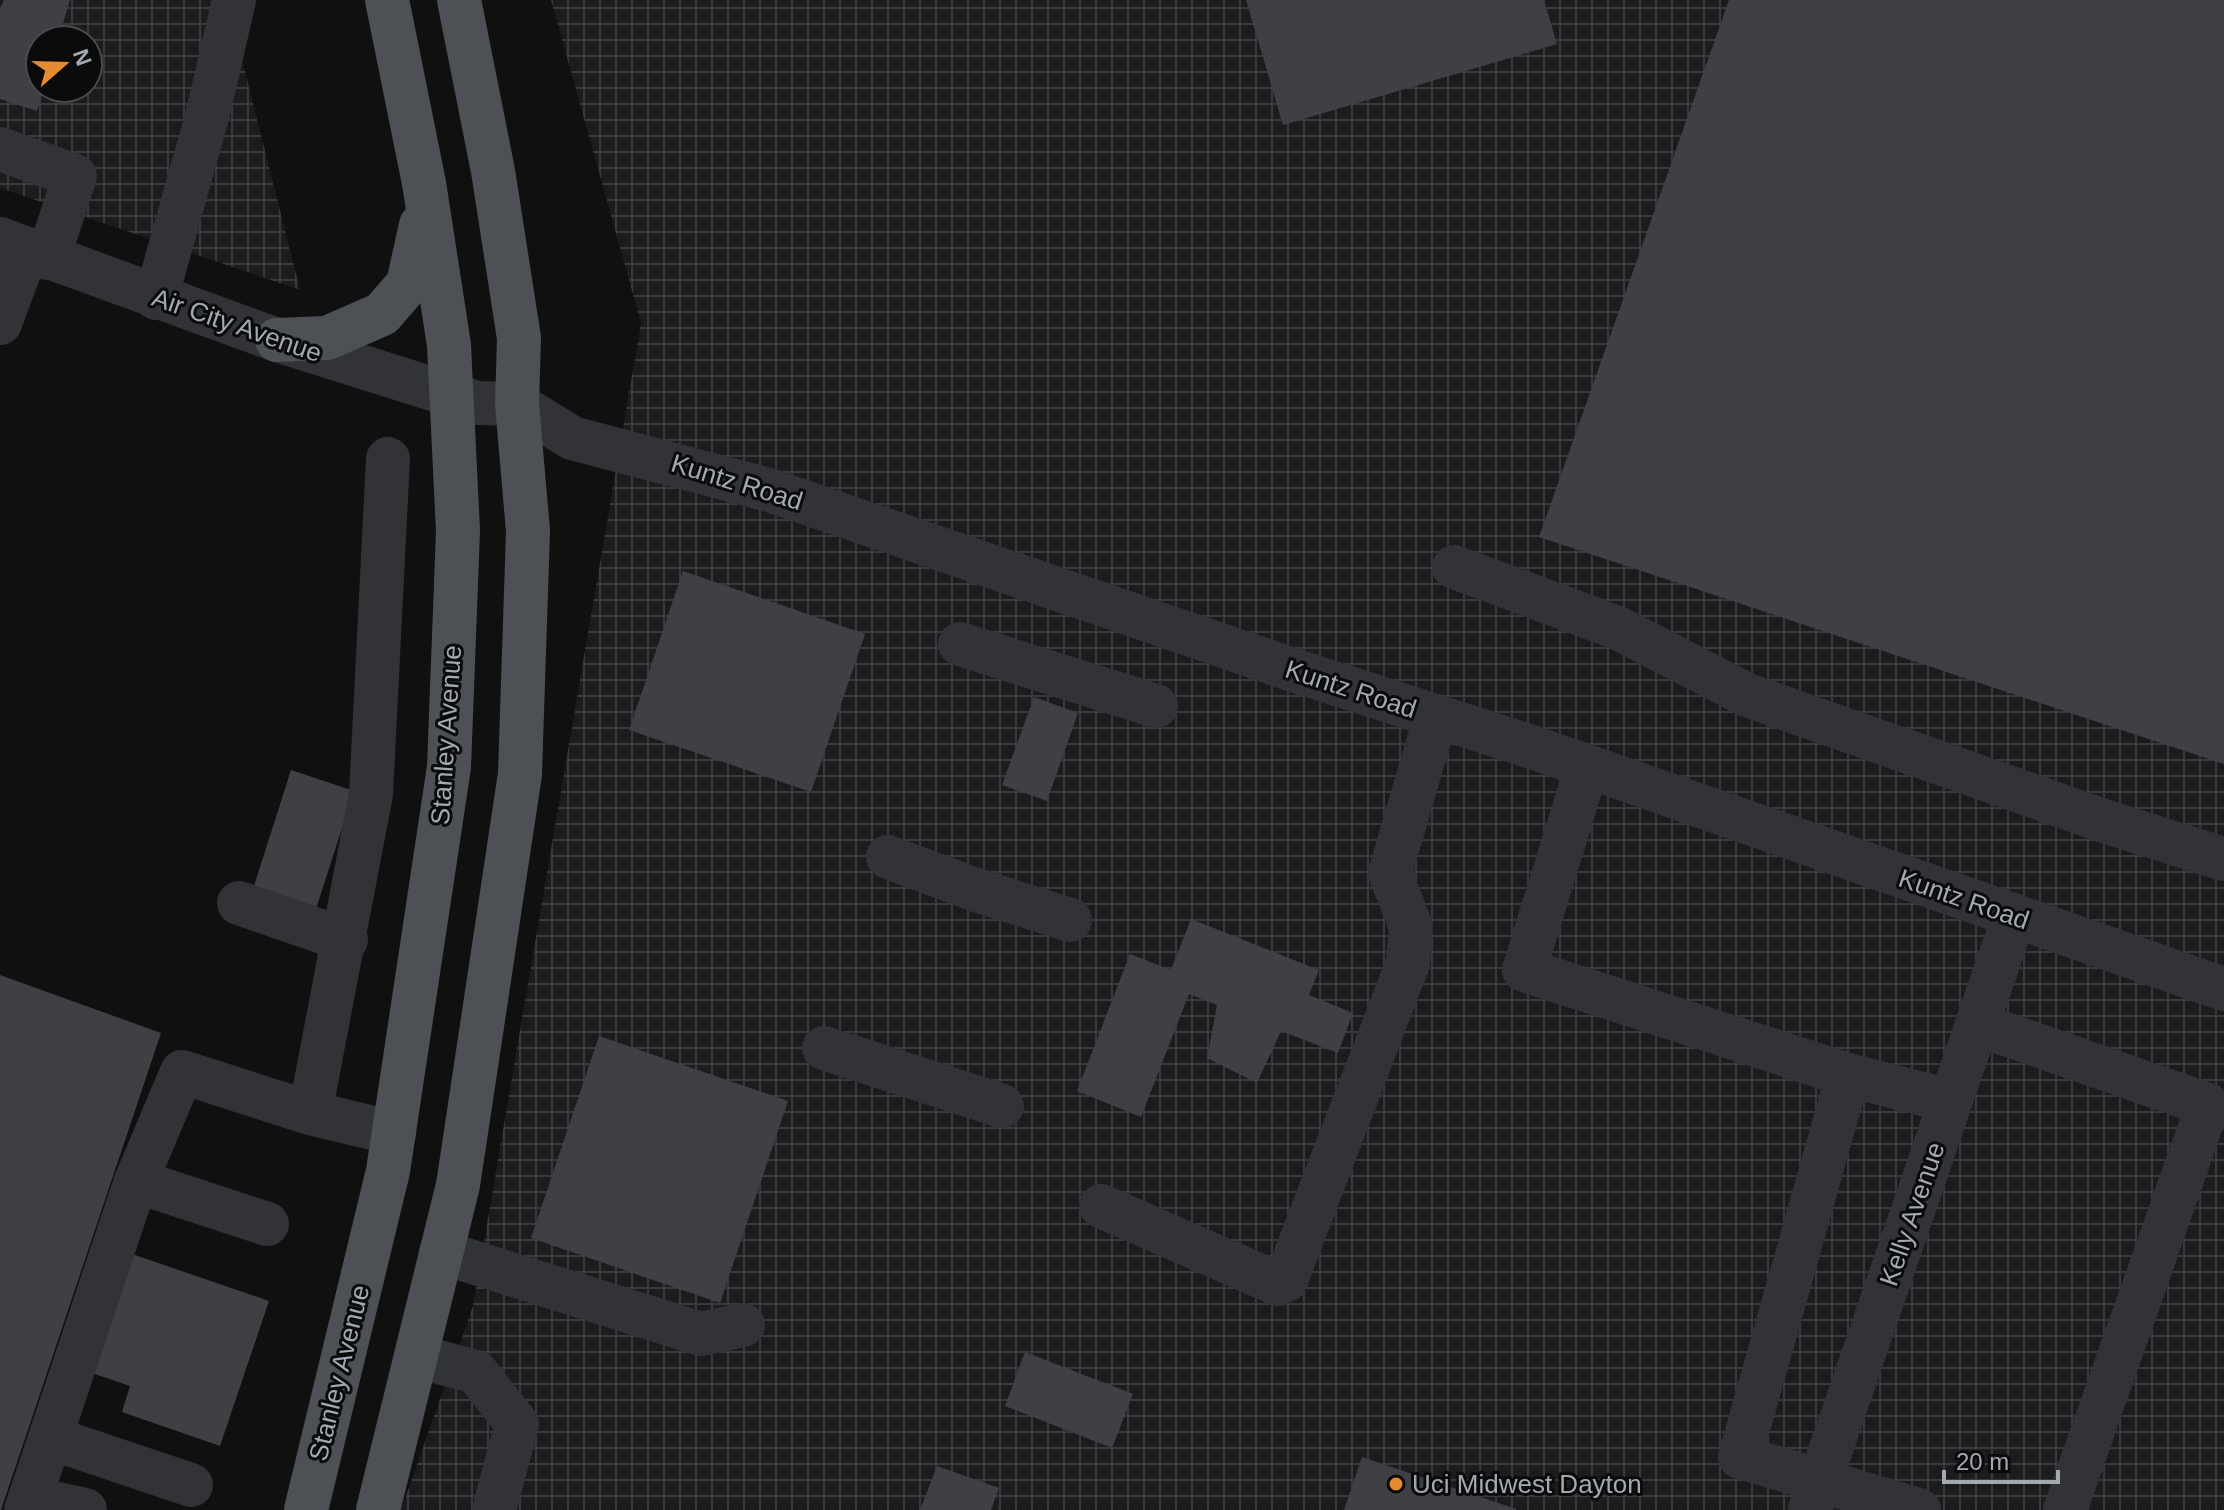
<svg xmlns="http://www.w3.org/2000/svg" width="2224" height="1510" viewBox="0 0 2224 1510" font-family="Helvetica,sans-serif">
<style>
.industrial{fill:url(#industrial-grid);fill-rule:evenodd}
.building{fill:#3f4044}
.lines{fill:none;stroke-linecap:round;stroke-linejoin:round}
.minor{stroke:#313336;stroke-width:44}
.major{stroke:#4d5055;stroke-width:44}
.poi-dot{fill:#e78b31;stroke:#0b0b0c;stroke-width:3}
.labels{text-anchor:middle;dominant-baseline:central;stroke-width:6;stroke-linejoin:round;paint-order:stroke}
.street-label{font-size:26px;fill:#a2a9b1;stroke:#0b0b0c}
.poi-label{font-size:26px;fill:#a2a9b1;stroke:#0b0b0c;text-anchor:start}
</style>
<defs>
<pattern id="industrial-grid" width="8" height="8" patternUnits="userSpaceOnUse" patternTransform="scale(2)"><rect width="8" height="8" fill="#1c1c1e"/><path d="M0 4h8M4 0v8" fill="none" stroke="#3a3a3c"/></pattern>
</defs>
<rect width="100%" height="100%" fill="#101011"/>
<g class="industrial">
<path d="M 0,0 L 227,0 L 300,290 L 0,188 ZM 40,40 L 88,40 L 88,88 L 40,88 Z"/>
<path d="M 551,0 L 2224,0 L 2224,1510 L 401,1510 L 473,1306 L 641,323 Z"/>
</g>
<g class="building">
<path d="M 4,0 L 70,0 L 58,40 L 40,40 L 40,88 L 44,88 L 37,111 L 0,99 L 0,9 Z"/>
<path d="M 1246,0 L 1544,0 L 1557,44 L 1283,125 Z"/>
<path d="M 1729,0 L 2224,0 L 2224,764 L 1539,537 Z"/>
<path d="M 683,571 L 865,634 L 811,792 L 629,730 Z"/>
<path d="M 1034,697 L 1078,713 L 1047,801 L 1002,785 Z"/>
<path d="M 291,770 L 354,791 L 314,915 L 251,895 Z"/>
<path d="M 1191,919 L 1319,970 L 1309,995 L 1353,1013 L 1338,1053 L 1281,1031 L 1257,1083 L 1207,1058 L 1217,1005 L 1189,994 L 1141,1117 L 1077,1091 L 1130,954 L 1171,970 Z"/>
<path d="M 0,975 L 161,1033 L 1,1510 L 0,1510 Z"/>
<path d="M 599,1036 L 788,1101 L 720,1303 L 531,1238 Z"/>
<path d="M 129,1253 L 269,1301 L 220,1446 L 122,1412 L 130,1386 L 89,1372 Z"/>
<path d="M 1025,1352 L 1133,1394 L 1112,1448 L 1005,1406 Z"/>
<path d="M 1362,1457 L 1516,1509 L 1516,1510 L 1344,1510 Z"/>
<path d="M 937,1466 L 999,1488 L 991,1510 L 920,1510 Z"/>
</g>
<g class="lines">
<g class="minor">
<path d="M 0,149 L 75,176 L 48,258"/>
<path d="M 0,239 L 277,340 L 477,403 L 517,404 L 572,438 L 769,490 L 1296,671 L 1532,747 L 2224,989"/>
<path d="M 156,298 L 208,113 L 234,0"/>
<path d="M 0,323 L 27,250"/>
<path d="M 1454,567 L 1618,628 L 1747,695 L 2107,822 L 2224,859"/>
<path d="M 960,644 L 1156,706"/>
<path d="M 1587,767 L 1524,970 L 1848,1075"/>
<path d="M 888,857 L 976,890 L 1070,920"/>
<path d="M 239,903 L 346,940"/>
<path d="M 1977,1024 L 2208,1105 L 2065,1510"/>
<path d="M 824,1048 L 1002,1106"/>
<path d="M 310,1113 L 371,794 L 388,459"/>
<path d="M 136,1181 L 267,1224"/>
<path d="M 1101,1206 L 1278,1284 L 1286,1280 L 1408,963 L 1411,927 L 1390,873 L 1436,716"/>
<path d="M 441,1252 L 701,1334 L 743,1325"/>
<path d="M 416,1356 L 476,1372 L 517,1424 L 494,1510"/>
<path d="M 51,1438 L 191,1485"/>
<path d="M 30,1498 L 85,1510"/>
<path d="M 26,1510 L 136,1181 L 182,1072 L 310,1113 L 394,1133"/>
<path d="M 1810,1510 L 2014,917"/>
<path d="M 1919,1510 L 1740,1457 L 1848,1075 L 1950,1101"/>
</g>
<g class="major">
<path d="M 277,340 L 327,338 L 382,314 L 408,284 L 421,225"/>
<path d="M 306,1510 L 388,1171 L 449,767 L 458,531 L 449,345 L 424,183 L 387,0"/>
<path d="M 378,1510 L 458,1185 L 520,774 L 528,531 L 517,404 L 519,338 L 493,171 L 459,0"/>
</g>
</g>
<circle class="poi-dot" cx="1396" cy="1484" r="8"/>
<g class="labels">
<g class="street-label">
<text transform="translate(237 325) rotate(19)">Air City Avenue</text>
<text transform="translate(737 482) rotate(17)">Kuntz Road</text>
<text transform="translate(1351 689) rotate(18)">Kuntz Road</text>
<text transform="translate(446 735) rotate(-86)">Stanley Avenue</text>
<text transform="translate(1964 899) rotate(19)">Kuntz Road</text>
<text transform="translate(1912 1214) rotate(-71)">Kelly Avenue</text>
<text transform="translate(339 1373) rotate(-76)">Stanley Avenue</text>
</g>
<g class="poi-label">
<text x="1412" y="1484">Uci Midwest Dayton</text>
</g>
</g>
<g transform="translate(64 64) rotate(70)"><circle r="38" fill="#0b0b0c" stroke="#474a4e" stroke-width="2"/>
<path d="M0-6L14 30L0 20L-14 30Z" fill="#e78b31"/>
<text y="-12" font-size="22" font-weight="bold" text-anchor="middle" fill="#a2a9b1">N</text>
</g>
<path d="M1944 1470v12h114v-12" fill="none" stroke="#a2a9b1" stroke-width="4"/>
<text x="1956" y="1470" font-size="24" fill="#a2a9b1" stroke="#0b0b0c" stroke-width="6" paint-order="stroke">20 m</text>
</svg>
